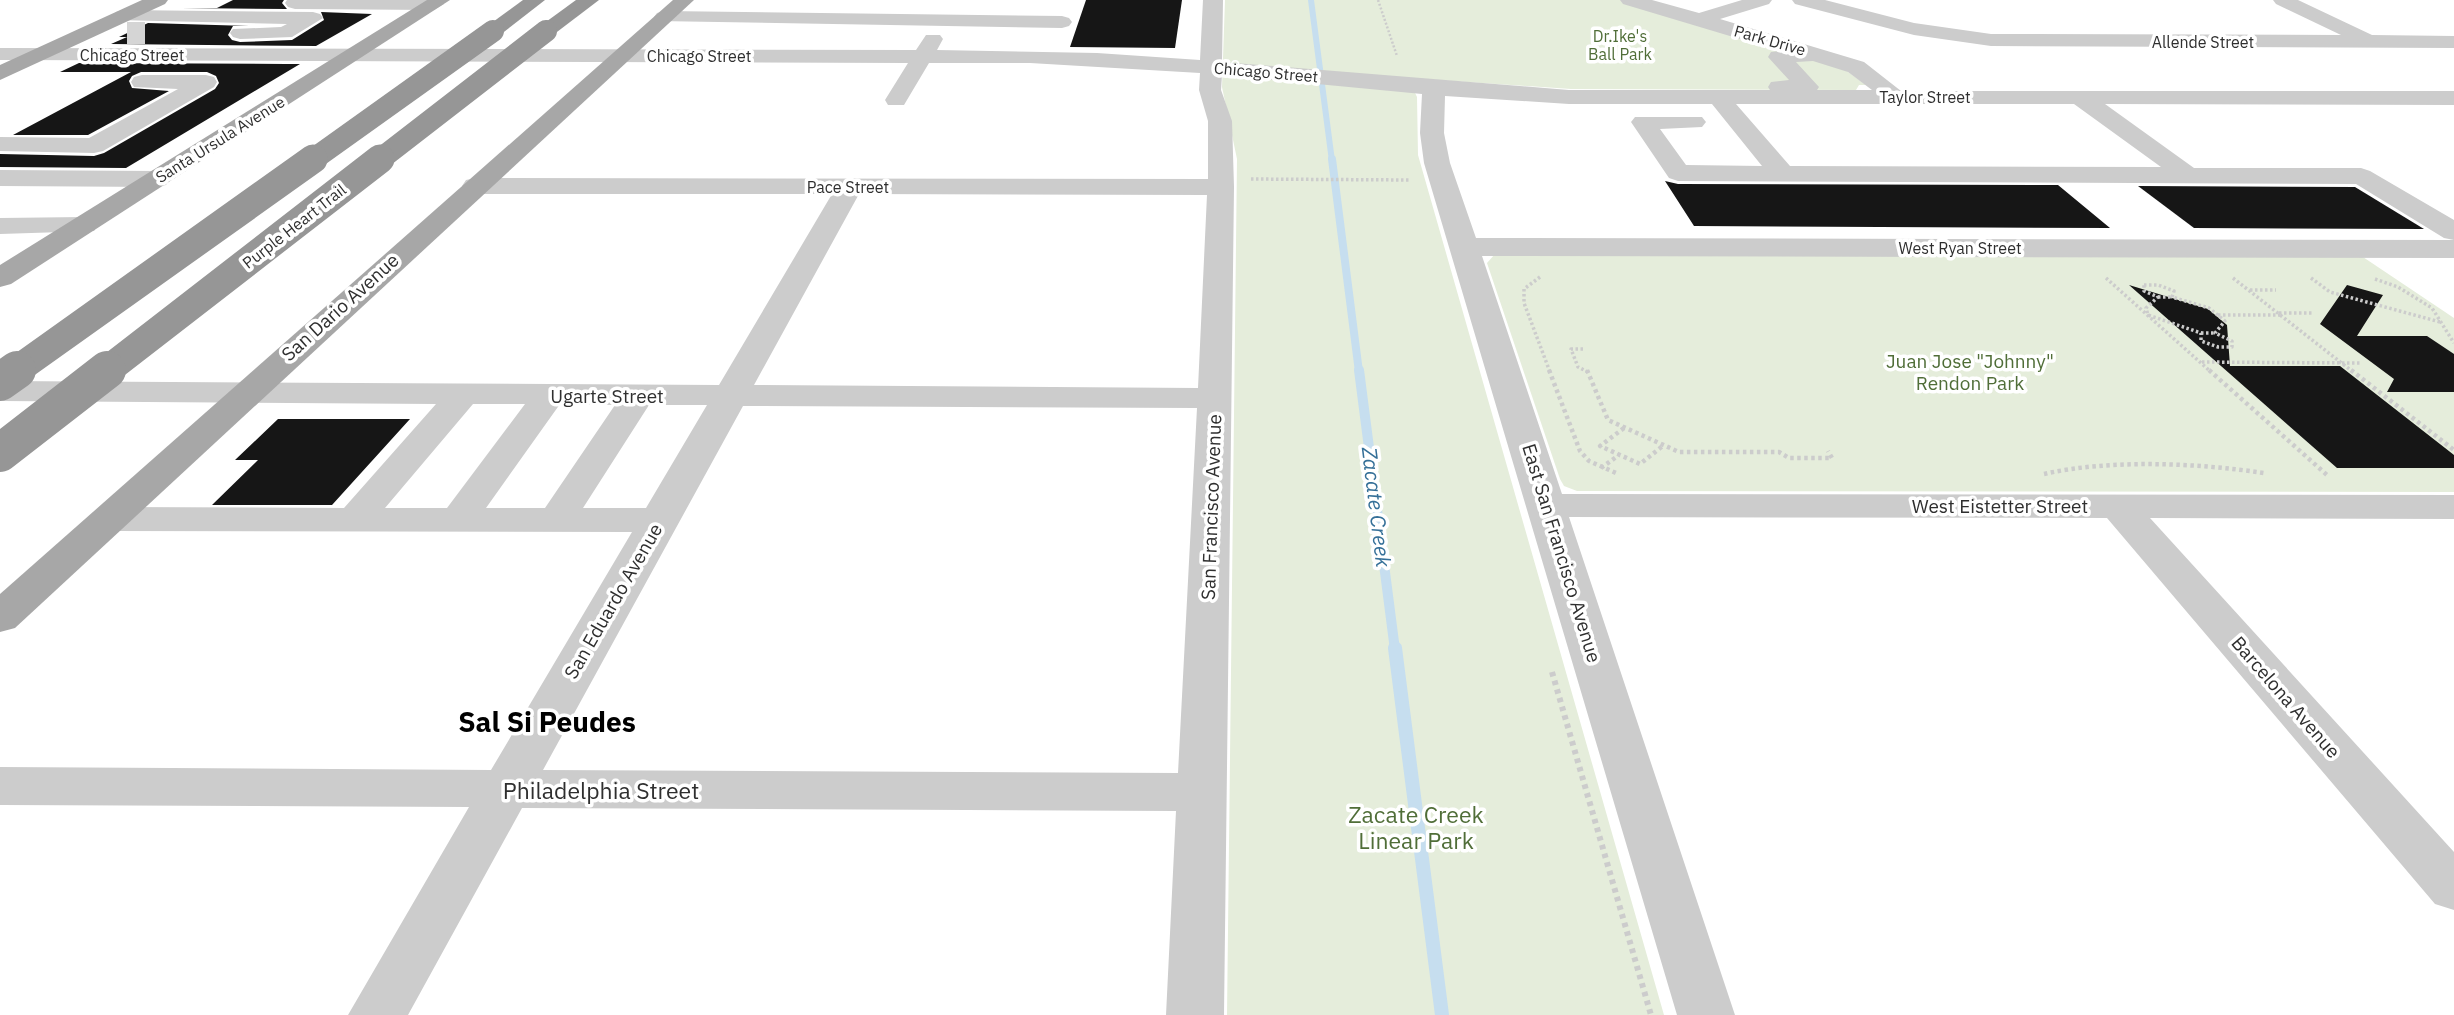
<svg xmlns="http://www.w3.org/2000/svg" width="2454" height="1015" viewBox="0 0 2454 1015" font-family="'IBM Plex Sans',sans-serif">
<style>
.green{fill:#e5eddb}
.lines{fill:none;stroke-linecap:round;stroke-linejoin:round}
.stream-far3{stroke:#c6deef;stroke-width:6}
.stream-far2{stroke:#c6deef;stroke-width:8}
.stream-far1{stroke:#c6deef;stroke-width:10}
.stream{stroke:#c6deef;stroke-width:14}
.building{fill:#161616}
.minor-tunnel{stroke:#d5d5d5;stroke-width:22;stroke-dasharray:22 11;stroke-linecap:butt}
.path-far3{stroke:#ccc;stroke-width:2.5;stroke-dasharray:2 2;stroke-linecap:butt}
.path-far2{stroke:#ccc;stroke-width:3.5;stroke-dasharray:2.5 2.5;stroke-linecap:butt}
.path-far1{stroke:#ccc;stroke-width:4.5;stroke-dasharray:3.5 3.5;stroke-linecap:butt}
.path{stroke:#ccc;stroke-width:6;stroke-dasharray:4.5 4.5;stroke-linecap:butt}
.minor{fill:#ccc;fill-rule:evenodd}
.major{fill:#a7a7a7;fill-rule:evenodd}
.highway{fill:#969696;fill-rule:evenodd}
.highway-bridge-far2{stroke:#969696;stroke-width:22}
.highway-bridge-far1{stroke:#969696;stroke-width:29}
.highway-bridge{stroke:#969696;stroke-width:38}
.labels{text-anchor:middle;dominant-baseline:central;stroke-width:7;stroke-linejoin:round;paint-order:stroke}
.far-park-label{font-size:16px;fill:#506e38;stroke:#fff}
.far-street-label{font-size:16px;fill:#2f2f2f;stroke:#fff}
.street-label{font-size:19px;fill:#2f2f2f;stroke:#fff}
.park-label{font-size:19px;fill:#506e38;stroke:#fff}
.water-label{font-size:21px;font-style:italic;fill:#357098;stroke:#fff}
.near-street-label{font-size:23px;fill:#2f2f2f;stroke:#fff}
.near-park-label{font-size:23px;fill:#506e38;stroke:#fff}
.near-quarter-label{font-size:28px;font-weight:bold;fill:#000;stroke:#fff}
</style>
<rect width="100%" height="100%" fill="#fff"/>
<g class="green">
<path d="M 1225,0 L 1646,0 L 1844,69 L 1866,85 L 1859,85 L 1856,90 L 1571,89 L 1408,78 L 1417,97 L 1418,155 L 1664,1015 L 1227,1015 L 1237,159 L 1222,87 Z"/>
<path d="M 2357,253 L 2454,318 L 2454,492 L 1577,491 L 1564,486 L 1560,479 L 1487,263 L 1495,254 Z"/>
</g>
<g class="lines">
<path class="stream-far3" d="M 1311,0 L 1332,161"/>
<path class="stream-far2" d="M 1332,159 L 1359,372"/>
<path class="stream-far1" d="M 1359,370 L 1395,650"/>
<path class="stream" d="M 1395,648 L 1442,1015"/>
</g>
<g class="building">
<path d="M 233,0 L 284,0 L 282,3 L 287,9 L 181,8 L 217,8 Z"/>
<path d="M 1086,0 L 1182,0 L 1175,48 L 1070,47 Z"/>
<path d="M 321,12 L 372,14 L 316,46 L 111,44 L 127,37 L 119,37 L 148,23 L 249,26 L 233,26 L 228,35 L 232,40 L 240,42 L 292,40 L 324,20 Z"/>
<path d="M 79,63 L 286,64 L 300,64 L 126,168 L 0,167 L 0,154 L 94,156 L 104,153 L 215,89 L 219,83 L 216,76 L 207,72 L 141,72 L 132,76 L 129,81 L 132,88 L 169,91 L 88,135 L 13,135 L 131,72 L 60,72 Z"/>
<path d="M 1665,181 L 1678,184 L 2058,185 L 2110,228 L 1694,226 Z"/>
<path d="M 2138,186 L 2355,187 L 2424,229 L 2194,228 Z"/>
<path d="M 2129,285 L 2208,309 L 2227,325 L 2230,366 L 2340,366 L 2454,455 L 2454,468 L 2337,468 Z"/>
<path d="M 2347,285 L 2383,295 L 2357,336 L 2427,336 L 2454,354 L 2454,392 L 2387,392 L 2394,379 L 2320,324 Z"/>
<path d="M 278,419 L 410,419 L 332,505 L 212,505 L 258,460 L 235,460 Z"/>
</g>
<g class="lines">
<path class="minor-tunnel" d="M 127,33 L 145,33"/>
<path class="path-far3" d="M 1378,0 L 1397,56"/>
<g class="path-far2">
<path d="M 1251,179 L 1410,180"/>
<path d="M 1540,277 L 1524,289 L 1524,303 L 1550,372"/>
<path d="M 2106,278 L 2211,372"/>
<path d="M 2233,278 L 2353,372"/>
<path d="M 2311,278 L 2330,292 L 2440,322"/>
<path d="M 2375,279 L 2398,287 L 2432,308 L 2454,343"/>
<path d="M 2144,285 L 2158,285 L 2174,291 L 2172,297 L 2209,308 L 2225,321 L 2215,333 L 2232,341 L 2232,347 L 2218,347 L 2201,341 L 2201,333 L 2148,315 L 2146,308 L 2158,297 L 2144,291 Z"/>
<path d="M 2250,290 L 2276,290"/>
<path d="M 2158,297 L 2172,297"/>
<path d="M 2279,313 L 2314,313"/>
<path d="M 2218,315 L 2280,315"/>
<path d="M 2201,333 L 2215,333"/>
<path d="M 1583,349 L 1571,349 L 1578,367 L 1588,372"/>
<path d="M 2202,362 L 2360,363"/>
</g>
<g class="path-far1">
<path d="M 1549,370 L 1580,451 L 1589,461 L 1616,473"/>
<path d="M 1587,370 L 1608,420 L 1679,452 L 1779,452 L 1789,458 L 1832,458 L 1828,451"/>
<path d="M 2209,370 L 2327,475"/>
<path d="M 2351,370 L 2454,450"/>
<path d="M 1624,428 L 1600,446 L 1640,464 L 1664,445"/>
<path d="M 1601,468 L 1619,455"/>
<path d="M 2044,474 C 2110,459 2197,463 2264,473"/>
</g>
<path class="path" d="M 1552,672 L 1651,1015"/>
<g class="minor">
<path d="M 287,0 L 441,0 L 444,4 L 434,10 L 295,9 L 288,7 L 285,3 Z"/>
<path d="M 1203,0 L 1223,0 L 1222,62 L 1569,90 L 1770,90 L 1768,87 L 1771,82 L 1789,80 L 1768,57 L 1771,52 L 1780,51 L 1623,4 L 1620,0 L 1652,0 L 1699,13 L 1742,0 L 1772,0 L 1769,4 L 1720,19 L 1864,62 L 1901,91 L 2454,91 L 2454,105 L 2105,104 L 2194,168 L 2361,168 L 2370,171 L 2454,220 L 2454,240 L 2444,238 L 2356,184 L 1678,181 L 1669,178 L 1631,122 L 1635,117 L 1702,117 L 1706,122 L 1702,127 L 1660,129 L 1686,165 L 1762,166 L 1712,104 L 1569,104 L 1445,96 L 1444,133 L 1450,163 L 1476,238 L 2454,240 L 2454,258 L 1482,256 L 1562,494 L 2454,495 L 2454,519 L 2150,518 L 2454,852 L 2454,910 L 2435,904 L 2107,518 L 1569,517 L 1735,1015 L 1677,1015 L 1424,163 L 1420,133 L 1422,94 L 1222,75 L 1221,90 L 1232,121 L 1234,187 L 1224,1015 L 1166,1015 L 1176,811 L 522,808 L 408,1015 L 348,1015 L 469,807 L 0,805 L 0,767 L 491,770 L 632,532 L 111,531 L 97,527 L 92,519 L 97,511 L 111,507 L 344,508 L 436,404 L 0,401 L 0,381 L 719,385 L 832,194 L 475,194 L 466,192 L 462,186 L 466,180 L 475,178 L 1208,179 L 1208,121 L 1199,90 L 1200,73 L 1030,63 L 929,63 L 904,105 L 888,105 L 885,100 L 908,63 L 0,60 L 0,48 L 916,50 L 926,35 L 940,35 L 943,39 L 937,50 L 1097,53 L 1200,60 ZM 1813,61 L 1848,72 L 1872,90 L 1817,90 L 1819,87 L 1796,62 ZM 1736,104 L 2074,104 L 2161,167 L 1790,166 ZM 859,194 L 1207,195 L 1198,388 L 754,385 ZM 473,404 L 525,404 L 447,508 L 385,508 ZM 560,404 L 615,405 L 545,508 L 486,508 ZM 649,405 L 707,405 L 646,508 L 583,508 ZM 743,406 L 1197,408 L 1178,773 L 543,770 Z"/>
<path d="M 1792,0 L 1825,0 L 1914,23 L 1991,34 L 2341,35 L 2276,4 L 2273,0 L 2298,0 L 2372,35 L 2454,36 L 2454,48 L 1991,46 L 1914,35 L 1795,4 Z"/>
<path d="M 123,10 L 313,12 L 320,14 L 323,18 L 292,37 L 240,39 L 233,37 L 230,33 L 233,29 L 281,27 L 287,24 L 116,20 L 113,16 L 116,12 Z"/>
<path d="M 664,11 L 1062,16 L 1069,18 L 1072,22 L 1069,26 L 1062,28 L 657,21 L 654,17 L 657,13 Z"/>
<path d="M 142,75 L 206,75 L 214,77 L 217,82 L 214,87 L 103,151 L 94,153 L 0,151 L 0,137 L 89,138 L 178,89 L 134,87 L 131,82 L 134,77 Z"/>
<path d="M 0,170 L 157,171 L 166,173 L 170,179 L 166,185 L 157,187 L 0,186 Z"/>
<path d="M 84,217 L 94,219 L 98,225 L 94,231 L 0,234 L 0,218 Z"/>
</g>
<g class="major">
<path d="M 142,0 L 168,0 L 165,4 L 0,80 L 0,65 Z"/>
<path d="M 427,0 L 450,0 L 11,284 L 0,287 L 0,265 Z"/>
<path d="M 673,0 L 694,0 L 15,628 L 0,632 L 0,594 Z"/>
</g>
<g class="highway">
<path d="M 523,0 L 545,0 L 500,35 L 486,35 L 483,31 L 486,27 Z"/>
<path d="M 576,0 L 599,0 L 553,35 L 539,35 L 536,31 L 539,27 Z"/>
</g>
<g class="highway-bridge-far2">
<path d="M 311,161 L 493,31"/>
<path d="M 378,161 L 546,31"/>
</g>
<g class="highway-bridge-far1">
<path d="M 14,372 L 313,159"/>
<path d="M 105,372 L 380,159"/>
</g>
<g class="highway-bridge">
<path d="M 0,382 L 17,370"/>
<path d="M 0,453 L 107,370"/>
</g>
</g>
<g class="labels">
<g class="far-park-label">
<text x="1620" y="36">Dr.Ike's<tspan x="1620" dy="18">Ball Park</tspan></text>
</g>
<g class="far-street-label">
<text transform="translate(1770 40) rotate(16)">Park Drive</text>
<text x="2203" y="42">Allende Street</text>
<text x="132" y="55">Chicago Street</text>
<text x="699" y="56">Chicago Street</text>
<text transform="translate(1266 72) rotate(5)">Chicago Street</text>
<text x="1925" y="97">Taylor Street</text>
<text transform="translate(220 139) rotate(-32)">Santa Ursula Avenue</text>
<text x="848" y="187">Pace Street</text>
<text transform="translate(294 226) rotate(-38)">Purple Heart Trail</text>
<text x="1960" y="248">West Ryan Street</text>
</g>
<g class="street-label">
<text transform="translate(340 307) rotate(-42)">San Dario Avenue</text>
<text x="607" y="396">Ugarte Street</text>
<text x="2000" y="506">West Eistetter Street</text>
<text transform="translate(1211 507) rotate(-88)">San Francisco Avenue</text>
<text transform="translate(1562 553) rotate(73)">East San Francisco Avenue</text>
<text transform="translate(613 601) rotate(-60)">San Eduardo Avenue</text>
<text transform="translate(2286 697) rotate(49)">Barcelona Avenue</text>
</g>
<g class="park-label">
<text x="1970" y="361">Juan Jose "Johnny"<tspan x="1970" dy="22">Rendon Park</tspan></text>
</g>
<g class="water-label">
<text transform="translate(1377 507) rotate(83)">Zacate Creek</text>
</g>
<g class="near-street-label">
<text x="601" y="790">Philadelphia Street</text>
</g>
<g class="near-park-label">
<text x="1416" y="814">Zacate Creek<tspan x="1416" dy="26">Linear Park</tspan></text>
</g>
<g class="near-quarter-label">
<text x="547" y="721">Sal Si Peudes</text>
</g>
</g>
</svg>
